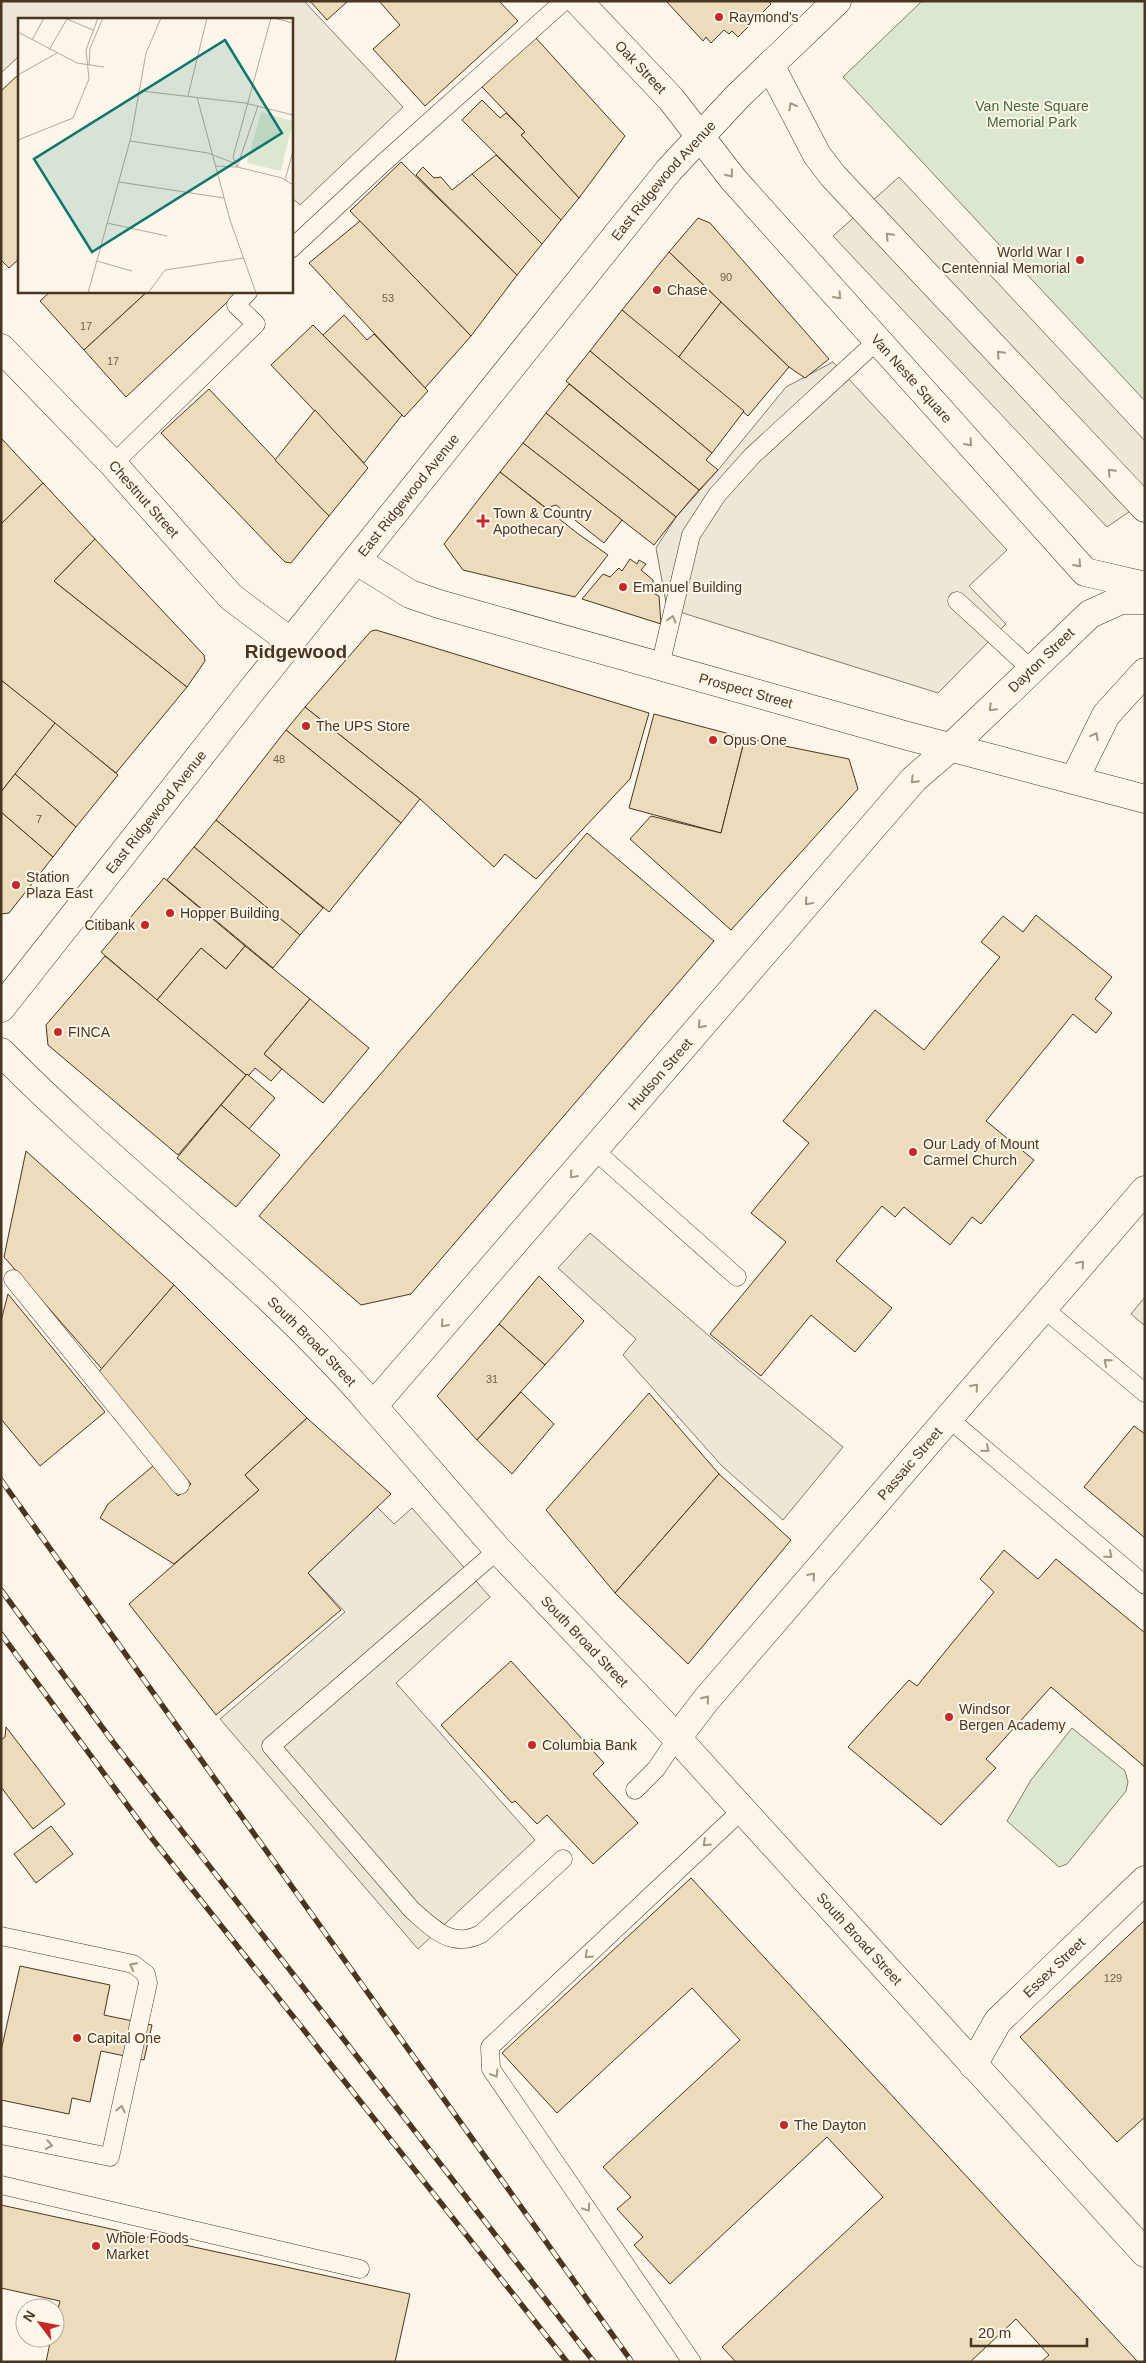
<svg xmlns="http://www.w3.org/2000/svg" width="1146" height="2363" viewBox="0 0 1146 2363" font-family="Helvetica,sans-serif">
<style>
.green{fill:#dce7d0;stroke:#887966}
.parking{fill:#ede7d9;stroke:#887966}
.building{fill:#ecdcbc;stroke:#4a3520}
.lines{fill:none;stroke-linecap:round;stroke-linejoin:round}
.service-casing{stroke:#4a3520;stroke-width:19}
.minor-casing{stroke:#4a3520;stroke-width:29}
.tertiary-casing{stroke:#4a3520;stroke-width:29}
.service{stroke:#fbf6e9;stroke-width:18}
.minor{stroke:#fbf6e9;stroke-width:28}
.tertiary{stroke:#fbf6e9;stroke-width:28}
.rail-casing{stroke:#4a3520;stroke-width:5.5}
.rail{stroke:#fbf6e9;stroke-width:4;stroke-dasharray:11;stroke-linecap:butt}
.oneway{stroke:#a29684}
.poi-dot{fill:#c62828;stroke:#fbf6e9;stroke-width:2}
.labels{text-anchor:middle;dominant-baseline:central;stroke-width:4;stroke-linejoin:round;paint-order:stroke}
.number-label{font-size:11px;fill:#725f47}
.poi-label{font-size:14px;fill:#4a3520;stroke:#fbf6e9;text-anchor:start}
.street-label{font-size:14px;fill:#4a3520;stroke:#fbf6e9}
.park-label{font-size:14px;fill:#436837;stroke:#fbf6e9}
.district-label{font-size:19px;font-weight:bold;fill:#4a3520;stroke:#fbf6e9}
.inset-road{fill:none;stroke:#b4a999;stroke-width:1}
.view{fill:#0f766e;fill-opacity:0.15;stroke:#0f766e;stroke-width:2.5}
.inset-edge{fill:none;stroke:#4a3520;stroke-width:2.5}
</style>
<rect width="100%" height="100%" fill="#fbf6e9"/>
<g class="green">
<path d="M 922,1 L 1145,1 L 1145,401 L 843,77 Z"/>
<path d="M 1072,1728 L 1125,1771 L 1128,1782 L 1126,1791 L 1067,1864 L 1059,1867 L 1007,1821 L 1031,1780 Z"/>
</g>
<g class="parking">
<path d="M 1,1 L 304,1 L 403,107 L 300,205 L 291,197 L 291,19 L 19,19 L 19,56 L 1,73 Z"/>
<path d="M 899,177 L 1145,441 L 1145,501 L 1107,527 L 833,236 Z"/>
<path d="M 833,362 L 1007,550 L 969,586 L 1006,624 L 938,693 L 667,608 L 656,548 L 676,517 L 718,470 L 786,387 Z"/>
<path d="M 590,1233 L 737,1360 L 843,1447 L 783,1520 L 722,1466 L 623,1355 L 636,1339 L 558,1268 Z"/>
<path d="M 1145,1297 L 1145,1326 L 1131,1314 Z"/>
<path d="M 376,1506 L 394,1524 L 412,1508 L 490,1597 L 396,1683 L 535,1840 L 418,1949 L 220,1719 L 345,1612 L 308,1573 Z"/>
</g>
<g class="building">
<path d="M 310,1 L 348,1 L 327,20 Z"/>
<path d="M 379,1 L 499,1 L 518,21 L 425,106 L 373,49 L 400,25 Z"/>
<path d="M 666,1 L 769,1 L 771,4 L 738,37 L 732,31 L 729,34 L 724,30 L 711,43 L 706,37 L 703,41 Z"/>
<path d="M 535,37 L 625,136 L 579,198 L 521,135 L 525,132 L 482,87 Z"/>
<path d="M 19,74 L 19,259 L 9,268 L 1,260 L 1,91 Z"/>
<path d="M 482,100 L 500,118 L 506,113 L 525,132 L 521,135 L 579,198 L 561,220 L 462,120 Z"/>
<path d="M 496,155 L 561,220 L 542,244 L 472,174 Z"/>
<path d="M 401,162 L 517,275 L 471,336 L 350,211 Z"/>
<path d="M 423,167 L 434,178 L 441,177 L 452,190 L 472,174 L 542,244 L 517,275 L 416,175 Z"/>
<path d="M 698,218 L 710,223 L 829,359 L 805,378 L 789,367 L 669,252 Z"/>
<path d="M 360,221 L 471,336 L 425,388 L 309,263 Z"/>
<path d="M 669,252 L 721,302 L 678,358 L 622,310 Z"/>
<path d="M 51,291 L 148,291 L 84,350 L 40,301 Z"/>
<path d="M 148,291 L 239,291 L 126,397 L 84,350 Z"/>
<path d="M 721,302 L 789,367 L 748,416 L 678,358 Z"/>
<path d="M 622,310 L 744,411 L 712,453 L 590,351 Z"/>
<path d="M 344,315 L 367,340 L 374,334 L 428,391 L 404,417 L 323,335 Z"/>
<path d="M 313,325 L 402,415 L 364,463 L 271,365 Z"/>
<path d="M 590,351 L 712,453 L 706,460 L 718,470 L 699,490 L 566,381 Z"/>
<path d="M 569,384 L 699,490 L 676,517 L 546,413 Z"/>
<path d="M 209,389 L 329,516 L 291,563 L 285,562 L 275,552 L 161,433 Z"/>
<path d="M 315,410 L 368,468 L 329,516 L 275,460 Z"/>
<path d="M 546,413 L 676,517 L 654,545 L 523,443 Z"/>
<path d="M 1,438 L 43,483 L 1,524 Z"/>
<path d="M 523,443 L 622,520 L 604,543 L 556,505 L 546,508 L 500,472 Z"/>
<path d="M 500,472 L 577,533 L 608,555 L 575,597 L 463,570 L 444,544 Z"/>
<path d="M 43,483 L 95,539 L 54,581 L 187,687 L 116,773 L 1,680 L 1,524 Z"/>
<path d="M 95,539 L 204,655 L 205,661 L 187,687 L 54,581 Z"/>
<path d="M 630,559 L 637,564 L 639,560 L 646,564 L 641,570 L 653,580 L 653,593 L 659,596 L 661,624 L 582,599 L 603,574 L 610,577 L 619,568 L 622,571 Z"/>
<path d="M 376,630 L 649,713 L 630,779 L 536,879 L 505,854 L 494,867 L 420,799 L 305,707 L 371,631 Z"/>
<path d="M 1,680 L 55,723 L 1,792 Z"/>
<path d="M 305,707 L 420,799 L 401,823 L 286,730 Z"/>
<path d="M 654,714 L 745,738 L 721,833 L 629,808 Z"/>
<path d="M 55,723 L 118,775 L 76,827 L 15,774 Z"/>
<path d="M 286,730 L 401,823 L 329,912 L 216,820 Z"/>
<path d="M 745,738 L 849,759 L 858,789 L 731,930 L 630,839 L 651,816 L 721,833 Z"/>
<path d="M 15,774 L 76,827 L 53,857 L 1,812 L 1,792 Z"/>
<path d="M 1,812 L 53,857 L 9,913 L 1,914 Z"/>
<path d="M 216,820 L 323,908 L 300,935 L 194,847 Z"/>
<path d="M 587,833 L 714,941 L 411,1294 L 361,1305 L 259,1216 Z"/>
<path d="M 194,847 L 300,935 L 273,968 L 167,880 Z"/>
<path d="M 164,878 L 245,946 L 226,969 L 201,948 L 157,1000 L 101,952 Z"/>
<path d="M 1036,915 L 1112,977 L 1095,999 L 1112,1013 L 1096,1033 L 1073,1014 L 986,1121 L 1034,1160 L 981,1224 L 972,1217 L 950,1245 L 904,1207 L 895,1217 L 882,1206 L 836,1261 L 892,1308 L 855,1352 L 811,1315 L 761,1376 L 710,1334 L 786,1242 L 751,1213 L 809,1143 L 783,1121 L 875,1010 L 924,1050 L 1000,957 L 981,942 L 1003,916 L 1023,932 Z"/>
<path d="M 245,946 L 310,999 L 264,1054 L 282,1069 L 271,1081 L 255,1068 L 249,1075 L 246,1075 L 157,1000 L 201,948 L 226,969 Z"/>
<path d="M 105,956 L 246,1075 L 178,1155 L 48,1045 L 46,1025 Z"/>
<path d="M 310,999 L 369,1048 L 323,1103 L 264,1054 Z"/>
<path d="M 247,1074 L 275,1098 L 249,1129 L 221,1105 Z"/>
<path d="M 221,1105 L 280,1155 L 236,1207 L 177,1158 Z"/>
<path d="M 26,1151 L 174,1285 L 102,1369 L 4,1257 Z"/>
<path d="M 539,1276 L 584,1321 L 545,1365 L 499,1324 Z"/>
<path d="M 174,1285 L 307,1418 L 245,1475 L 259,1490 L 174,1564 L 100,1518 L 108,1504 L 153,1466 L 178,1496 L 191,1484 L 97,1374 Z"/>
<path d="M 8,1294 L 105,1412 L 40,1466 L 1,1419 L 1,1321 Z"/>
<path d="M 499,1324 L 545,1365 L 477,1440 L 437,1396 Z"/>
<path d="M 521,1392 L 554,1424 L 512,1474 L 477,1440 Z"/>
<path d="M 649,1393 L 719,1474 L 615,1593 L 546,1510 Z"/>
<path d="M 307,1418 L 391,1494 L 308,1573 L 341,1610 L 216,1715 L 129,1604 L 259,1490 L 245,1475 Z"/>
<path d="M 1134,1426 L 1145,1434 L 1145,1538 L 1084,1487 Z"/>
<path d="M 719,1474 L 791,1540 L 688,1664 L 615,1593 Z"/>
<path d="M 1004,1550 L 1038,1579 L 1056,1559 L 1145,1633 L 1145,1767 L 1051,1687 L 986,1759 L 996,1768 L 941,1825 L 848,1747 L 909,1680 L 917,1686 L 994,1592 L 980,1579 Z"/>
<path d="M 511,1661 L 604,1763 L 593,1774 L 638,1823 L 593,1864 L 547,1815 L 537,1824 L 515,1801 L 512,1803 L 441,1725 Z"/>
<path d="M 6,1727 L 65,1804 L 33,1829 L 1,1787 L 1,1740 L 5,1737 Z"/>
<path d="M 51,1826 L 73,1854 L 36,1883 L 14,1854 Z"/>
<path d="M 691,1878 L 1138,2362 L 1041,2362 L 1049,2355 L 1016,2319 L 970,2362 L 736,2362 L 722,2347 L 883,2197 L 827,2137 L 670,2284 L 634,2245 L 643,2237 L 617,2209 L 631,2197 L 603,2167 L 740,2040 L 692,1988 L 557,2113 L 502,2053 Z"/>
<path d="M 1145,1920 L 1145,2117 L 1117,2142 L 1020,2037 Z"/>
<path d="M 20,1966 L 110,1985 L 104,2015 L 152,2025 L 144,2060 L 101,2051 L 90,2102 L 72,2098 L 69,2114 L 1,2100 L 1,2051 Z"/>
<path d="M 1,2205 L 410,2294 L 395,2362 L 46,2362 L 51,2338 L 55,2338 L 55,2321 L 60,2301 L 1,2288 Z"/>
</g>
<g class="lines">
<g class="service-casing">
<g id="service">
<path d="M 291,249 L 381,165 L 564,1"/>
<path d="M 113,464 L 256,324 L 236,305 L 249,291"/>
<path d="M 957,601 L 1031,669"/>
<path d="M 660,666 L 691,535 L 717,495 L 752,456 L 878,340"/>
<path d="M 594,1150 L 737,1277"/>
<path d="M 13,1279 L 180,1485"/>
<path d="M 1043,1308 L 1145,1393"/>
<path d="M 948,1418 L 1145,1585"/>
<path d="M 498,1550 L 271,1746 L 412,1910 C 434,1929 451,1949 481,1934 L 563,1859"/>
<path d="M 635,1790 L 656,1769 L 677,1738"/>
<path d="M 1,1936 L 133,1964 L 146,1974 L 148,1983 L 110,2157 L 1,2135"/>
<path d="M 1,2185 L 360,2269"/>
<path d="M 692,2362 L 491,2069 L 490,2047 L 742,1810"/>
</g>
</g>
<g class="minor-casing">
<g id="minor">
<path id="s1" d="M 578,1 L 671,99 L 733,179 L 1085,572 L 1145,586"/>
<path d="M 770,65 L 817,155 L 833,176 L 1145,508"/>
<path id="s2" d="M 1,348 L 113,464 L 231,597 L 291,642"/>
<path id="s3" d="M 1145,600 L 1121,600 L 1090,614 L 951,747 L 914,779 L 373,1406 L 498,1550 L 677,1738 L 1145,2253"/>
<path d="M 1074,780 L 1106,715 L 1145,672"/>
<path id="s4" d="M 677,1738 L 706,1700 L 1145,1190"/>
<path id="s5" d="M 973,2065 L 998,2021 L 1145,1880"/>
</g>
</g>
<g class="tertiary-casing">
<g id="tertiary">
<path id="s6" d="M 357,561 L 410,594 L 439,604 L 904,735 L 1145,799"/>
<path id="s7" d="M 1,1008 L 252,690 L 669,170 L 737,97 L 837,1"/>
<path id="s8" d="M 1,1052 C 121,1174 261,1276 373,1406"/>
</g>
</g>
<use href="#service" class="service"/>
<use href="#minor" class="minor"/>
<use href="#tertiary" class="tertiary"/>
<g class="rail-casing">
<g id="rail">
<path d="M 1,1480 L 632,2362"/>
<path d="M 1,1590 L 113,1742 L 594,2362"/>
<path d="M 1,1634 L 150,1836 L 567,2362"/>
</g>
</g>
<use href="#rail" class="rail"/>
</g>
<defs><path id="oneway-chevron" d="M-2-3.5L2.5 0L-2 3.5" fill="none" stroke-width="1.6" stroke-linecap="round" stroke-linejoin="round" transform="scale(1.25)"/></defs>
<g class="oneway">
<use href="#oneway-chevron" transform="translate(792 106) rotate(-118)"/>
<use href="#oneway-chevron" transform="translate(730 174) rotate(52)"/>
<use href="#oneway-chevron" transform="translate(889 236) rotate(-133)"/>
<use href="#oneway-chevron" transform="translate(838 296) rotate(48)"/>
<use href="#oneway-chevron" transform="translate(1000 354) rotate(-133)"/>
<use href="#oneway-chevron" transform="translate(969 443) rotate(48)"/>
<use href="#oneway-chevron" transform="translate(1111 472) rotate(-133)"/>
<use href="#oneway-chevron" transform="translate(1078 564) rotate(48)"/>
<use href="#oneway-chevron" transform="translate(672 619) rotate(-75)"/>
<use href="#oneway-chevron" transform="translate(992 708) rotate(135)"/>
<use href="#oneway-chevron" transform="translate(1095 736) rotate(-62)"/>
<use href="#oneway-chevron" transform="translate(914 780) rotate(135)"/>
<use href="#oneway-chevron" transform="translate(808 902) rotate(131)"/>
<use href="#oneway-chevron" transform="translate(701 1025) rotate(131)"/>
<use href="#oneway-chevron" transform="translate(573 1175) rotate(131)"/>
<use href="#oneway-chevron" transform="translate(1081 1264) rotate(-49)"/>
<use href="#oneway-chevron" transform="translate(444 1324) rotate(131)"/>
<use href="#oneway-chevron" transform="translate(1107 1362) rotate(-140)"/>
<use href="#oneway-chevron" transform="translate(975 1387) rotate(-49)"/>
<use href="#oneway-chevron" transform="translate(986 1449) rotate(41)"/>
<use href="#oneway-chevron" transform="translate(1109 1555) rotate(41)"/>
<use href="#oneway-chevron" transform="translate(812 1576) rotate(-49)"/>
<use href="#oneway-chevron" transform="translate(706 1699) rotate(-51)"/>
<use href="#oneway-chevron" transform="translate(706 1843) rotate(137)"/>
<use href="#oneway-chevron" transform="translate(588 1955) rotate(137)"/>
<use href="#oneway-chevron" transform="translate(133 1966) rotate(-153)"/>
<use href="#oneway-chevron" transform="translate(495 2074) rotate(59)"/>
<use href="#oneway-chevron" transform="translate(121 2109) rotate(-77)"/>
<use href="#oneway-chevron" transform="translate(49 2145) rotate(11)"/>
<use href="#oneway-chevron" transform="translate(587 2208) rotate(56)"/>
</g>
<g class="poi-dot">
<circle cx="719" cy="17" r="5"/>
<circle cx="1080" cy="260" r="5"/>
<circle cx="657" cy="290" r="5"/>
<path d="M480.5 513.5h5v5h5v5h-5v5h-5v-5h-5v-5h5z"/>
<circle cx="623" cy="587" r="5"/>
<circle cx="306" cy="726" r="5"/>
<circle cx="713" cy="740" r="5"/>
<circle cx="16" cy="885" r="5"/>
<circle cx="170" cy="913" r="5"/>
<circle cx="145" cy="925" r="5"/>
<circle cx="58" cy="1032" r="5"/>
<circle cx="913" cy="1152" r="5"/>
<circle cx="949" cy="1717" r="5"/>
<circle cx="532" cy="1745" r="5"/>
<circle cx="77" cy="2038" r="5"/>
<circle cx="784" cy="2125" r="5"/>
<circle cx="96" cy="2246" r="5"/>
</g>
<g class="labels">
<g class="number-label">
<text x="726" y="277">90</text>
<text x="388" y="298">53</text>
<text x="86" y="326">17</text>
<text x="113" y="361">17</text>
<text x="279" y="759">48</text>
<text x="39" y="819">7</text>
<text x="492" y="1379">31</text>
<text x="1113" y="1978">129</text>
</g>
<g class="poi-label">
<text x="729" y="17">Raymond's</text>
<text x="1070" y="252" text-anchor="end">World War I<tspan x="1070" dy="16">Centennial Memorial</tspan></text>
<text x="667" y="290">Chase</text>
<text x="493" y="513">Town &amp; Country<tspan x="493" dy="16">Apothecary</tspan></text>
<text x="633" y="587">Emanuel Building</text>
<text x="316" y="726">The UPS Store</text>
<text x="723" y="740">Opus One</text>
<text x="26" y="877">Station<tspan x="26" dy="16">Plaza East</tspan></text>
<text x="180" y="913">Hopper Building</text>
<text x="135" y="925" text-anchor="end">Citibank</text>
<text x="68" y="1032">FINCA</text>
<text x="923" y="1144">Our Lady of Mount<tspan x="923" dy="16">Carmel Church</tspan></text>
<text x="959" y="1709">Windsor<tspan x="959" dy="16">Bergen Academy</tspan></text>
<text x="542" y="1745">Columbia Bank</text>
<text x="87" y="2038">Capital One</text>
<text x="794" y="2125">The Dayton</text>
<text x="106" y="2238">Whole Foods<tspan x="106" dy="16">Market</tspan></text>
</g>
<g class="street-label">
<text stroke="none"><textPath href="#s1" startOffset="91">Oak Street</textPath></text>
<text stroke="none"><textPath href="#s7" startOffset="1060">East Ridgewood Avenue</textPath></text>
<text stroke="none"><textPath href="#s1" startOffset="504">Van Neste Square</textPath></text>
<text stroke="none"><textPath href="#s7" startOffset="655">East Ridgewood Avenue</textPath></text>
<text stroke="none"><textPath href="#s2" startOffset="208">Chestnut Street</textPath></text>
<text transform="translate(1041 660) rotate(-44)">Dayton Street</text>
<text stroke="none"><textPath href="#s6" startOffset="412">Prospect Street</textPath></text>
<text stroke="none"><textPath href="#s7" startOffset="250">East Ridgewood Avenue</textPath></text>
<text transform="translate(660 1074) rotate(-49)">Hudson Street</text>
<text stroke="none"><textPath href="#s8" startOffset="425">South Broad Street</textPath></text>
<text stroke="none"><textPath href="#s4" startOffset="360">Passaic Street</textPath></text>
<text stroke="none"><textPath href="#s3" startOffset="1444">South Broad Street</textPath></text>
<text stroke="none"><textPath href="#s3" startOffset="1849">South Broad Street</textPath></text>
<text stroke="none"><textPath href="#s5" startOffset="128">Essex Street</textPath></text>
</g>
<g class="park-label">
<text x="1032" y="106">Van Neste Square<tspan x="1032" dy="16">Memorial Park</tspan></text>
</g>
<g class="district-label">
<text x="296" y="651">Ridgewood</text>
</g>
</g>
<g transform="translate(18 18)">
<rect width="275" height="275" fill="#fbf6e9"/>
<path d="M 243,94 L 275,103 L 263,153 L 229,145 Z" fill="#dce7d0"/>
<path class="inset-road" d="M 256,0 L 275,5M 0,14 L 59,45 L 86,49M 14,22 L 26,0M 31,32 L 49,1 L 75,12M 71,47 L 72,30 L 85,0M 0,57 L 39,35M 123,73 L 227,85 L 275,97M 170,78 L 189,0M 179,79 L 212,202 L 238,275M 0,122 L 55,100 L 71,61 L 68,32 L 80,0M 112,123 L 190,135 L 216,145M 198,148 L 219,149 L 264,160 L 275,167M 219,149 L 215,139 L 253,0M 219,149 L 240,88M 267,162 L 275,133M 101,164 L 206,180M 89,205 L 149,218M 79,243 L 114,253M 70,275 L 113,119 L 128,35 L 143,0M 130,275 L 147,252 L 226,240"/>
<path class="view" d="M 207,22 L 264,115 L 74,234 L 16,141 Z"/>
<rect width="275" height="275" class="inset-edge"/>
</g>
<rect width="1146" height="2363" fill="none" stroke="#4a3520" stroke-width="5"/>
<g transform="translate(40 2323) rotate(302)"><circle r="24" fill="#fbf6e9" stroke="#b4a999"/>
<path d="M0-4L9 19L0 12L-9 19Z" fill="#c62828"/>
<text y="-8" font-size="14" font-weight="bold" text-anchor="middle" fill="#4a3520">N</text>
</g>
<path d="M971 2338v8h116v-8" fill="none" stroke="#4a3520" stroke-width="2.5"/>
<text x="978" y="2338" font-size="15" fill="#4a3520" stroke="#fbf6e9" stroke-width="4" paint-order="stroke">20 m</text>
</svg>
